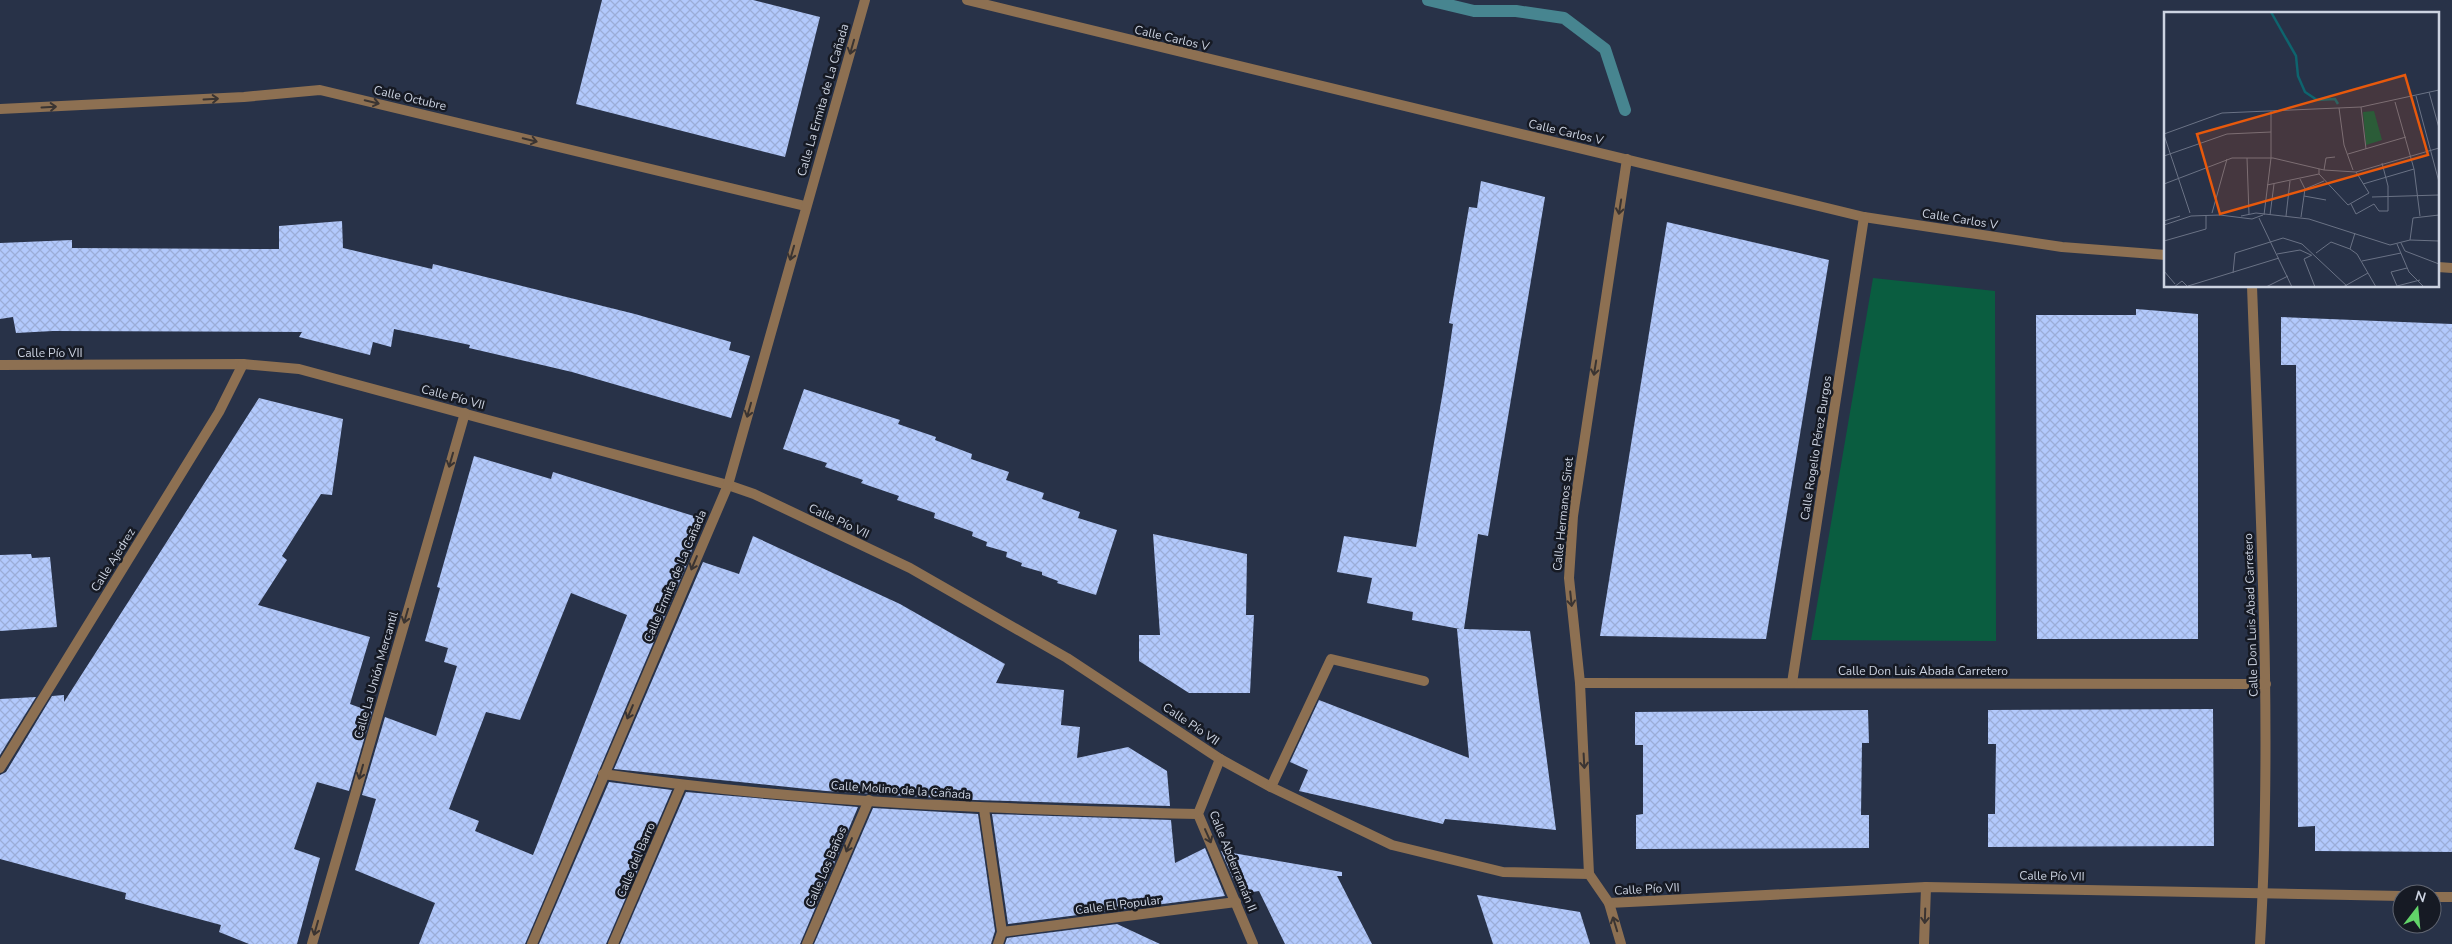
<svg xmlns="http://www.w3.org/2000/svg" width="2452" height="944" viewBox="0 0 2452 944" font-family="'Nunito Sans',sans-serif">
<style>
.green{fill:#0a5d40}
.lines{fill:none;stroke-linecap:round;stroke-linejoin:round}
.stream{stroke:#478590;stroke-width:12}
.building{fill:url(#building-cross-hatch);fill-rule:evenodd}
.street{stroke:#8d7052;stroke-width:10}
.oneway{stroke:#3a3432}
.labels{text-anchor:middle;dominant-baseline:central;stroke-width:5;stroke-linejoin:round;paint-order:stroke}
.street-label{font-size:12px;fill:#ccd3e1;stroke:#161a24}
.inset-river{fill:none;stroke:#0e646e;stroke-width:2.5}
.inset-road{fill:none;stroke:#6a7285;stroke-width:1}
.view{fill:#e8590c;fill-opacity:0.15;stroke:#e8590c;stroke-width:2.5}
.inset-edge{fill:none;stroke:#ccd3e1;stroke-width:2.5}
</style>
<defs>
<pattern id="building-cross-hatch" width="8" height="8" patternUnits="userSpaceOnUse" patternTransform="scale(1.25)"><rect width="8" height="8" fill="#b2c9fc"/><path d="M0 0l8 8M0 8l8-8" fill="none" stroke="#9badd7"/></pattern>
</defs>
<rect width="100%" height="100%" fill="#283248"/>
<path class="green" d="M 1873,278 L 1995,291 L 1996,641 L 1811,640 Z"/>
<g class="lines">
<path class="stream" d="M 1428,0 L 1474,11 L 1516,11 L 1564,18 L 1605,49 L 1625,110"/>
</g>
<g class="building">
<path d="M 602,0 L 753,0 L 820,17 L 785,157 L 576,104 Z"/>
<path d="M 1481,181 L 1545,197 L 1488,536 L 1478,534 L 1464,629 L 1530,631 L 1556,830 L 1445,819 L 1443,824 L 1299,791 L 1308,770 L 1290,762 L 1319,700 L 1469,758 L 1457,629 L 1460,629 L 1412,620 L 1413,612 L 1367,603 L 1372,578 L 1337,572 L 1344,536 L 1416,547 L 1444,385 L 1453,324 L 1449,323 L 1469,207 L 1477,208 Z"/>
<path d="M 342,221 L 343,248 L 432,269 L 433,264 L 635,314 L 731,342 L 729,350 L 750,356 L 731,418 L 572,372 L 469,348 L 470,345 L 394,329 L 391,347 L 373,342 L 370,355 L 299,337 L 302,332 L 53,331 L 16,333 L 13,317 L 0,319 L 0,243 L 72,240 L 72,248 L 279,249 L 279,226 Z"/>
<path d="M 1667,222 L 1829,260 L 1766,639 L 1600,636 Z"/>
<path d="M 2136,309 L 2198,314 L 2198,639 L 2037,639 L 2036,315 L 2136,315 Z"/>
<path d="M 2281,317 L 2452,324 L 2452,852 L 2315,851 L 2315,826 L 2298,827 L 2296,365 L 2281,365 Z"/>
<path d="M 804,389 L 900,420 L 898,424 L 936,437 L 935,440 L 972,454 L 971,459 L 1009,472 L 1006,480 L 1044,493 L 1042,499 L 1080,512 L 1078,518 L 1117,530 L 1096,595 L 1057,583 L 1058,581 L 1042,575 L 1042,572 L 1021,566 L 1022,563 L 1006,557 L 1007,552 L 986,546 L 987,542 L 972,536 L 973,532 L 934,518 L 935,513 L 897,500 L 899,496 L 861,483 L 863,480 L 825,467 L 827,463 L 783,449 Z"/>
<path d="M 259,398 L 343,419 L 332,495 L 321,494 L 282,556 L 287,560 L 258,605 L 370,637 L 350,704 L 372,712 L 349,791 L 317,782 L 294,849 L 320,858 L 297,944 L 249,944 L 219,932 L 221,925 L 125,899 L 126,893 L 0,859 L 0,775 L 6,772 L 52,696 L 64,695 L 64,702 Z"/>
<path d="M 474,456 L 551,479 L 553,472 L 700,518 L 690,557 L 525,944 L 419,944 L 435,903 L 355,870 L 376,799 L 362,795 L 385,717 L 436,736 L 457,666 L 444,662 L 448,648 L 425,641 L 440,588 L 437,587 ZM 571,593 L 627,615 L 533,855 L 475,831 L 479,821 L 449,809 L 486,712 L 520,720 Z"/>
<path d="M 1153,534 L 1247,554 L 1246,615 L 1254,615 L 1250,693 L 1189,693 L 1139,661 L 1139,635 L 1160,635 Z"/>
<path d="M 753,536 L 900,604 L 1005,664 L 996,683 L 1064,690 L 1061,725 L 1080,727 L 1077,758 L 1128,747 L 1167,771 L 1170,806 L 975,800 L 826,791 L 614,769 L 703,562 L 739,574 Z"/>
<path d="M 31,554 L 32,558 L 50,557 L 57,627 L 0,631 L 0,555 Z"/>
<path d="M 36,697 L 0,755 L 0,699 Z"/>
<path d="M 2213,709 L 2214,846 L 1988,847 L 1988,814 L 1995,814 L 1996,744 L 1988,744 L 1988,710 Z"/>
<path d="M 1868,710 L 1869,743 L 1862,743 L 1861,815 L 1869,815 L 1869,848 L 1636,849 L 1636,815 L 1643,814 L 1643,745 L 1635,745 L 1635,712 Z"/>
<path d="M 609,782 L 672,790 L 606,944 L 539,944 Z"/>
<path d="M 686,792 L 858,807 L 800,944 L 620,944 Z"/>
<path d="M 873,808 L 978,814 L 995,931 L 991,944 L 814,944 Z"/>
<path d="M 992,814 L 1171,820 L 1175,863 L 1205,848 L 1225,896 L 1008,924 Z"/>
<path d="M 1221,851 L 1342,872 L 1342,876 L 1337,876 L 1372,944 L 1285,944 L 1259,891 L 1240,894 Z"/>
<path d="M 1477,895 L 1580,912 L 1590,944 L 1493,944 Z"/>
<path d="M 1117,924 L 1160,944 L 1005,944 L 1007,938 Z"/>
</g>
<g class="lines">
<g class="street">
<path d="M 967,0 L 1864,217 L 2062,247 L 2166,255"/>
<path d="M 0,109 L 244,97 L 320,90 L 805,206"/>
<path d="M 2438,267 L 2452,268"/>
<path d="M 2252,286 C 2260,505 2273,725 2260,944"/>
<path d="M 0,365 L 243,364 L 299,369 L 728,485 L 754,494 L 910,568 L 1067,658 L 1220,759 L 1271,787 L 1392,845 L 1503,872 L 1589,874 L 1609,903 L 1926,887 L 2402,896"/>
<path d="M 1580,683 L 2266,684"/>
<path d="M 1792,683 L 1864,217"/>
<path d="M 1220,759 L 1198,814 L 1253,944"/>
<path d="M 0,768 L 219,412 L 243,364"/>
<path d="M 603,774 C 800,803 999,809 1198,814"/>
<path d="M 1271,787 L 1331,659 L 1424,681"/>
<path d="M 984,809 L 1002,932 L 998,944"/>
<path d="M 1589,874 L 1580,683 L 1569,578 L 1573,516 L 1627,159"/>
<path d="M 2432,897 L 2452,897"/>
<path d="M 1609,903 L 1621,944"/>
<path d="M 1002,932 L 1236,902"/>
<path d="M 312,944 L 465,413"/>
<path d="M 532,944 L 728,485 L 865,0"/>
<path d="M 613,944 L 681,786"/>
<path d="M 807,944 L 869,800"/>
<path d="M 1924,944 L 1926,887"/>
</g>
</g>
<defs><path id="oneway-shaft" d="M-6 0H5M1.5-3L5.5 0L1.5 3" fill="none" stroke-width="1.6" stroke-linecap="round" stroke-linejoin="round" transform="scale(1.25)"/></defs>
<g class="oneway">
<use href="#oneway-shaft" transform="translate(852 47) rotate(106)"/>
<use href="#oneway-shaft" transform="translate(211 99) rotate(-3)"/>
<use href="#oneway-shaft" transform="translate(372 102) rotate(13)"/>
<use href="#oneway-shaft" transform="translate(49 107) rotate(-3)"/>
<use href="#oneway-shaft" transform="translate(530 140) rotate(14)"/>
<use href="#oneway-shaft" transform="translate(1620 207) rotate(99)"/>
<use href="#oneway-shaft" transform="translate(792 253) rotate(106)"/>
<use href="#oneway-shaft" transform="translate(1595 368) rotate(99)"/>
<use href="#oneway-shaft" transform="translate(749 410) rotate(106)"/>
<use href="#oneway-shaft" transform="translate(451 460) rotate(106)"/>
<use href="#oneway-shaft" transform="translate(694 563) rotate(113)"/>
<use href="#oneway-shaft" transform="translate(1571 599) rotate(84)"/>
<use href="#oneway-shaft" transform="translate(406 616) rotate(106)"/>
<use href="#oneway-shaft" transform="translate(630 712) rotate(113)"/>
<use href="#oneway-shaft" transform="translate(1584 761) rotate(87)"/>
<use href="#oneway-shaft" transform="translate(361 772) rotate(106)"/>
<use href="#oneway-shaft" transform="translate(1208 836) rotate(66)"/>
<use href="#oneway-shaft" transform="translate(849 845) rotate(113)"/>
<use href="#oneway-shaft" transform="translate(1925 916) rotate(92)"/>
<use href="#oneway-shaft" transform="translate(1615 924) rotate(-107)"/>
<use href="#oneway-shaft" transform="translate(316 928) rotate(106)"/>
</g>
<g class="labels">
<g class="street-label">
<text transform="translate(1172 38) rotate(13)">Calle Carlos V</text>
<text transform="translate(410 98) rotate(13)">Calle Octubre</text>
<text transform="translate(823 100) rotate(-74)">Calle La Ermita de La Cañada</text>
<text transform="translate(1566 132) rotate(13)">Calle Carlos V</text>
<text transform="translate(1960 219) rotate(9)">Calle Carlos V</text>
<text x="50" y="353">Calle Pío VII</text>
<text transform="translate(453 397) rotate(15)">Calle Pío VII</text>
<text transform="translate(1816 448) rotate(-81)">Calle Rogelio Pérez Burgos</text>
<text transform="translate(1563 514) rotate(-84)">Calle Hermanos Siret</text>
<text transform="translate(839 521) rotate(25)">Calle Pío VII</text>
<text transform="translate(113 560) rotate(-58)">Calle Ajedrez</text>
<text transform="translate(675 576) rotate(-67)">Calle Ermita de La Cañada</text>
<text transform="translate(2251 615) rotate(-92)">Calle Don Luis Abad Carretero</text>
<text x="1923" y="671">Calle Don Luis Abada Carretero</text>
<text transform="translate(376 675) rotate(-74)">Calle La Unión Mercantil</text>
<text transform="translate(1191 724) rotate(34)">Calle Pío VII</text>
<text transform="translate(901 790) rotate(4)">Calle Molino de la Cañada</text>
<text transform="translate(636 860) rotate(-67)">Calle del Barro</text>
<text transform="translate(1233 861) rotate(68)">Calle Abderramán II</text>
<text transform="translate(826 867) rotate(-67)">Calle Los Baños</text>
<text transform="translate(2052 876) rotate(1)">Calle Pío VII</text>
<text transform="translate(1647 889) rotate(-3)">Calle Pío VII</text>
<text transform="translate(1118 905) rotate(-7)">Calle El Popular</text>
</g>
</g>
<g transform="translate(2164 12)">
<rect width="275" height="275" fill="#283248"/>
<path d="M 210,99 L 218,128 L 202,133 L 199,100 Z" fill="#0a5d40"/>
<path class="inset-river" d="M 107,0 L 132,44 L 134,64 L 141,80 L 153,88 L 171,87 L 174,92"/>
<path class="inset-road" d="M 265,80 L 275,116M 252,84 L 275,170M 231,90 L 250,157 L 256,204M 197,95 L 202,137M 175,96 L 180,133 L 189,158M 0,122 L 58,101 L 197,95 L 275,78M 0,123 L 26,201M 184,142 L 242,125M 0,144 L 63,122 L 107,120M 83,146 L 85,202M 155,157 L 155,162 L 184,193 L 205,181 L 192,160M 160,158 L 162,146 L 171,145M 136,167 L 141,177 L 137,205M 0,172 L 68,146 L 109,146 L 160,158 L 192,160 L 275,136M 199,172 L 250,157M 103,173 L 155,162M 141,177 L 160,169M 140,184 L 162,188M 208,185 L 275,183M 187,192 L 192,202 L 210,192 L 215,199 L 224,199 L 224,174 L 218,151M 48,201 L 63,147M 100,203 L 107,146 L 107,99M 106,203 L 110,172M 77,204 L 92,201 L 145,207 L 226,233 L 246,228 L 275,229M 122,204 L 126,169M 95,206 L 128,275M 0,209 L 16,204M 0,213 L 27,204 L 56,203 L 88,207 L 99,203M 246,228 L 249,206 L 275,203M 0,229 L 42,217 L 42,204M 237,231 L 241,239 L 275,252M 233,232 L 245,260 L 260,275M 186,237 L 191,221M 152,241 L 167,230 L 186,237 L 193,242 L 212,275M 113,242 L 136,238 L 147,243M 148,243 L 140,247 L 151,275M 198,249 L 237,241M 243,256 L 227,260 L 233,274 L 256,268M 0,259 L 11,272M 69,261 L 71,241 L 119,226 L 138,232 L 184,275M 24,274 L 115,246M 10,275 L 18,269 L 24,275M 102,275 L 124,264M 179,275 L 204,261"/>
<path class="view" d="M 241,63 L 264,143 L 56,202 L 33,122 Z"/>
<rect width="275" height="275" class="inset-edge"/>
</g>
<g transform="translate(2417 909) rotate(16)"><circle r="24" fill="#161a24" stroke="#5f6470"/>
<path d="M0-4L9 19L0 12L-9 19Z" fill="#62d469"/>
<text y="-8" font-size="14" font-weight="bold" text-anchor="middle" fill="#ccd3e1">N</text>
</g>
</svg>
